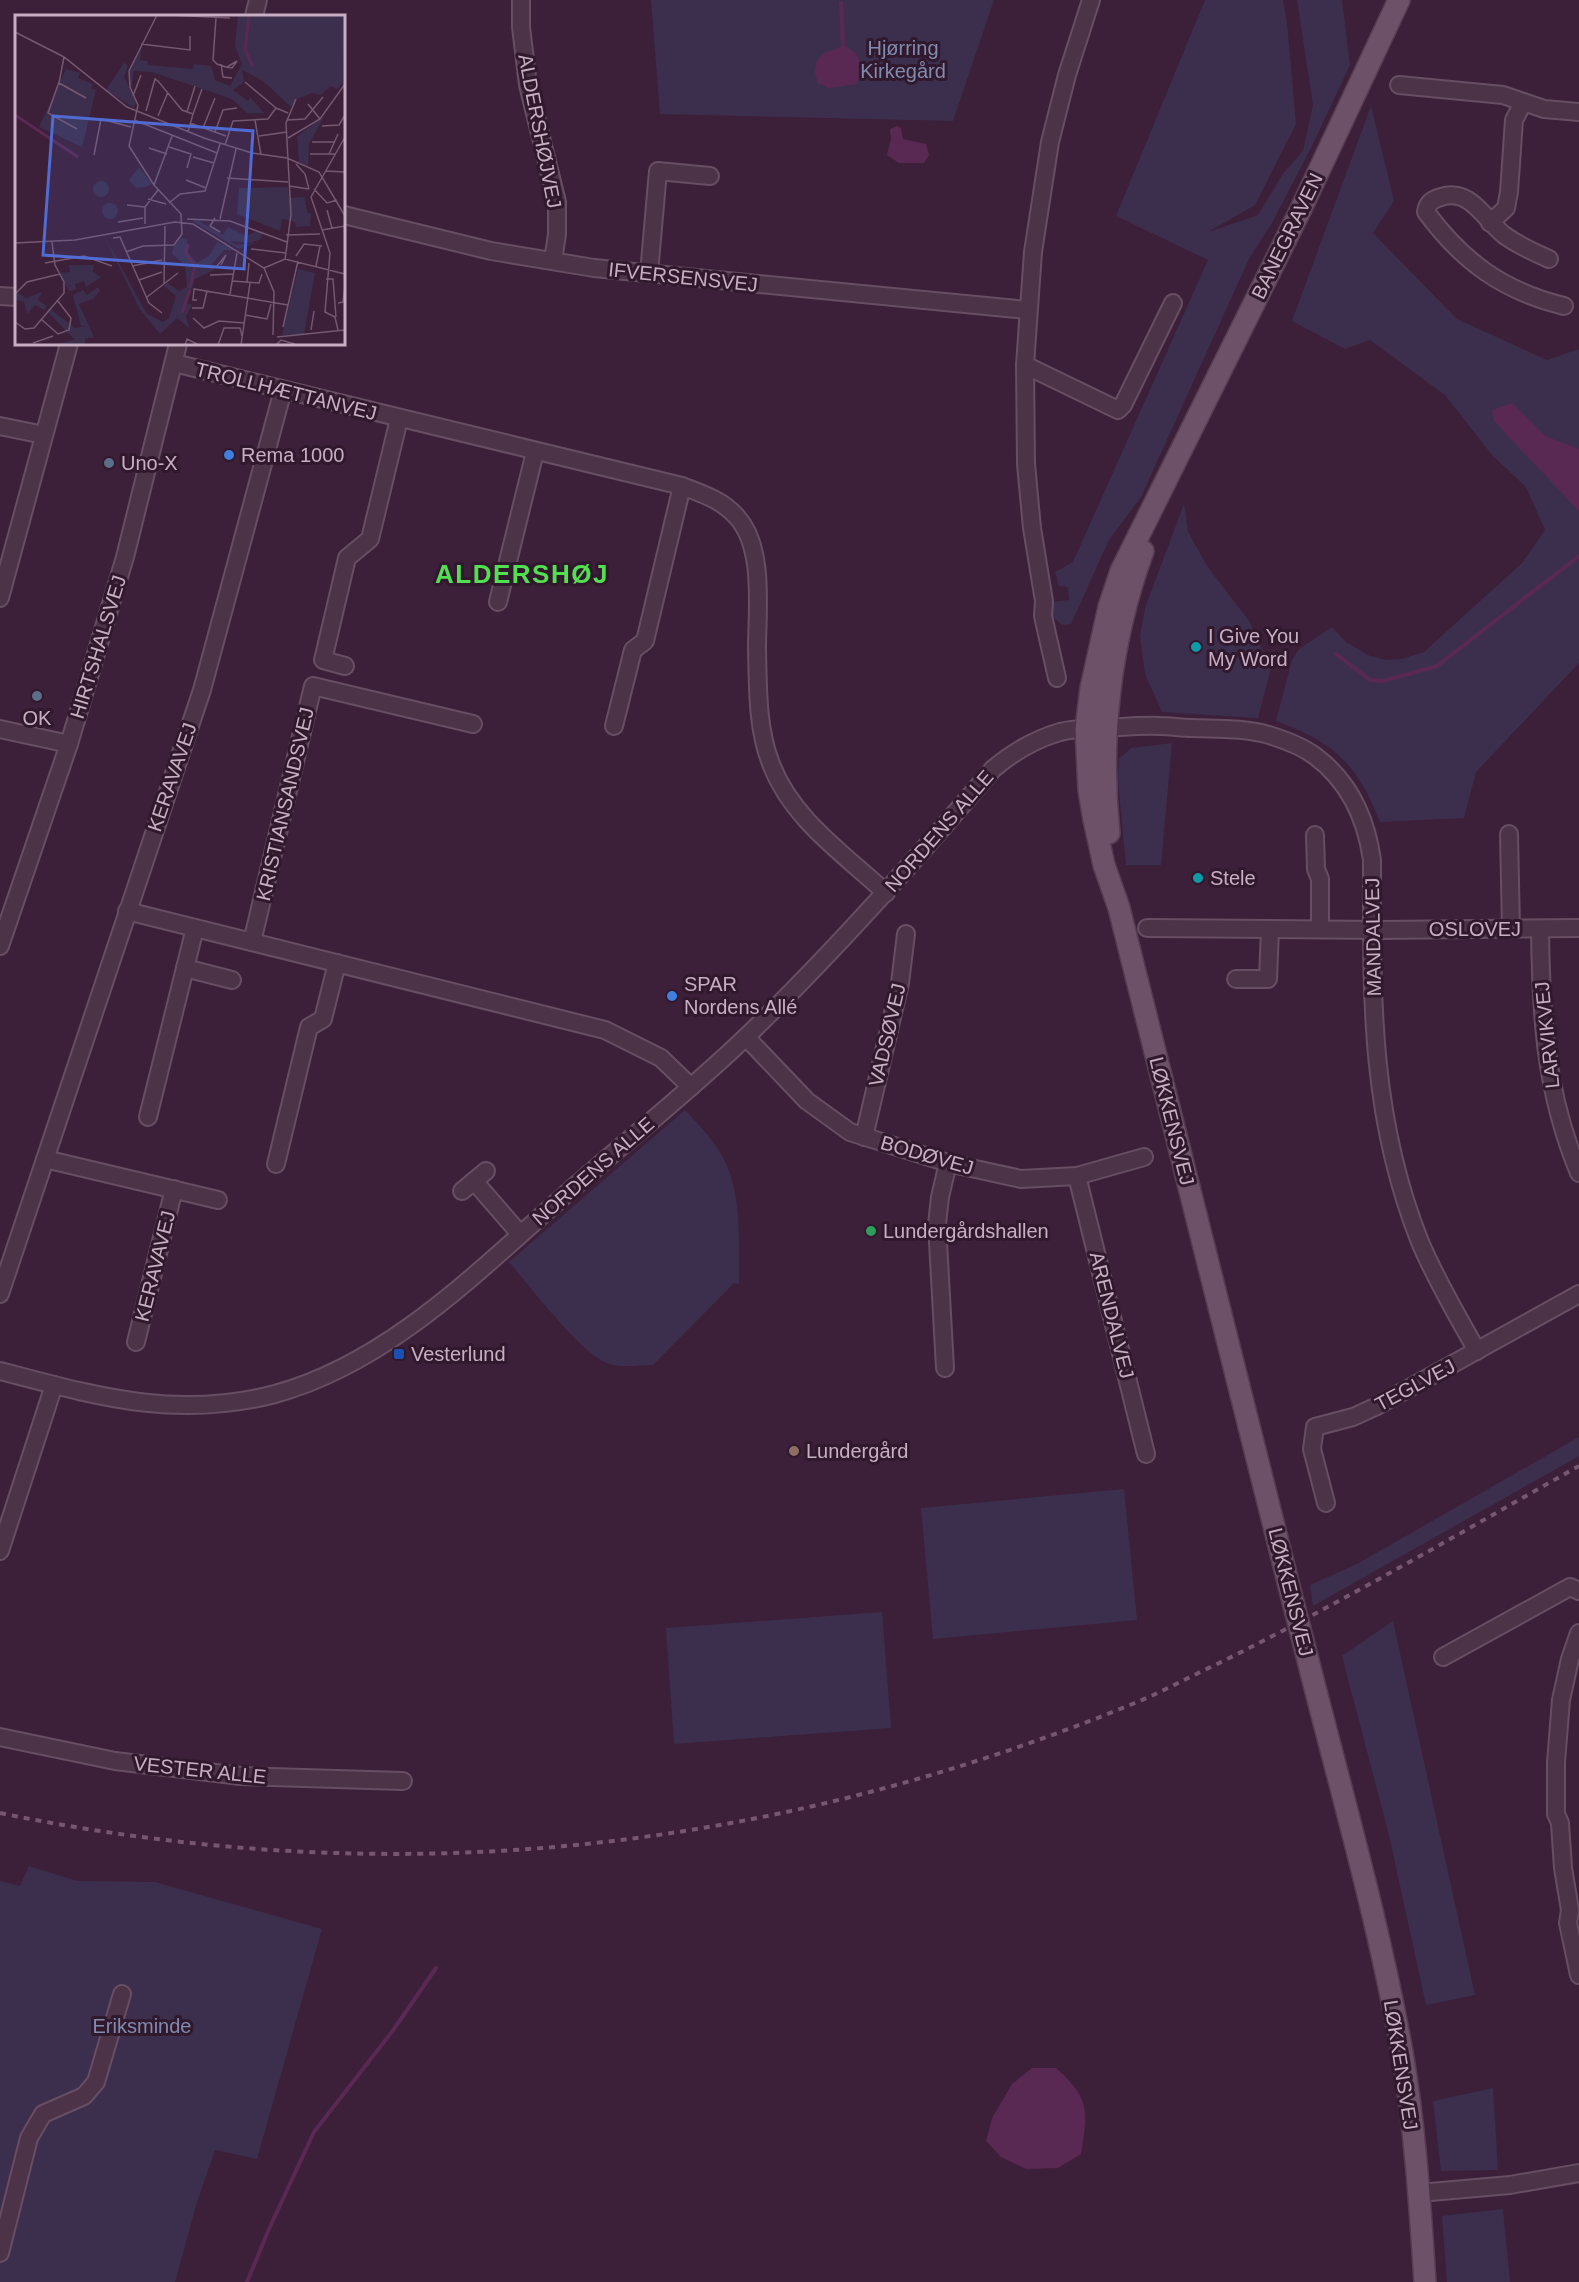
<svg xmlns="http://www.w3.org/2000/svg" width="1579" height="2282" viewBox="0 0 1579 2282" font-family="Arial,sans-serif">
<style>
.green{fill:#3c2f4e}
.water{fill:#5a2953}
.lines{fill:none;stroke-linecap:round;stroke-linejoin:round}
.stream{stroke:#5a2953;stroke-width:4}
.minor-casing{stroke:#674e63;stroke-width:20}
.major-casing{stroke:#553c51;stroke-width:24}
.minor{stroke:#4c3348;stroke-width:16}
.major{stroke:#6c5168;stroke-width:21}
.rail{stroke:#765671;stroke-width:4;stroke-dasharray:6 6;stroke-linecap:butt}
.major-bridge-casing{stroke:#553c51;stroke-width:24;stroke-linecap:butt}
.major-bridge{stroke:#6c5168;stroke-width:21}
.shop-dot{fill:#3f7fe0;stroke:#31192d;stroke-width:2}
.service-dot{fill:#5c6f8a;stroke:#31192d;stroke-width:2}
.culture-dot{fill:#0f9aa8;stroke:#31192d;stroke-width:2}
.leisure-dot{fill:#2e9e5b;stroke:#31192d;stroke-width:2}
.transit-dot{fill:#1a4fb4;stroke:#31192d;stroke-width:2}
.education-dot{fill:#8d6e63;stroke:#31192d;stroke-width:2}
.labels{text-anchor:middle;dominant-baseline:central;stroke-width:6;stroke-linejoin:round;paint-order:stroke}
.park-label{font-size:20px;fill:#818bb0;stroke:#31192d}
.street-label{font-size:20px;fill:#c8aec3;stroke:#31192d}
.poi-label{font-size:20px;fill:#c8aec3;stroke:#31192d;text-anchor:start}
.district-label{font-size:26px;font-weight:bold;letter-spacing:1.5px;fill:#52df52;stroke:#31192d}
.inset-river{fill:none;stroke:#5a2953;stroke-width:3}
.inset-road{fill:none;stroke:#745870;stroke-width:1.5}
.view{fill:#506bd2;fill-opacity:0.15;stroke:#506bd2;stroke-width:3}
.inset-edge{fill:none;stroke:#c8aec3;stroke-width:3}
</style>
<rect width="100%" height="100%" fill="#3c1f38"/>
<g class="green">
<path d="M 651,0 L 994,0 L 953,121 L 660,114 Z"/>
<path d="M 1205,0 L 1283,0 L 1287,23 L 1296,124 L 1255,205 L 1208,232 L 1258,215 L 1282,175 L 1303,151 L 1313,105 L 1297,0 L 1342,0 L 1350,65 L 1313,144 L 1273,221 L 1249,259 L 1141,497 L 1109,540 L 1071,624 L 1062,625 L 1048,613 L 1051,602 L 1069,600 L 1068,587 L 1059,586 L 1055,572 L 1073,562 L 1208,260 L 1116,216 Z"/>
<path d="M 1371,106 L 1394,201 L 1373,233 L 1457,319 L 1547,360 L 1579,349 L 1579,663 L 1476,772 L 1464,818 L 1380,822 C 1358,765 1334,742 1276,721 L 1292,660 L 1299,649 L 1332,627 L 1346,642 L 1370,656 L 1386,660 L 1402,659 L 1424,652 L 1522,563 L 1545,530 L 1526,487 L 1492,455 L 1445,395 L 1370,340 L 1345,349 L 1292,321 Z"/>
<path d="M 1184,504 L 1188,532 L 1207,566 L 1249,621 L 1271,668 L 1258,718 L 1162,712 L 1145,674 L 1140,636 L 1145,608 Z"/>
<path d="M 1172,743 L 1161,865 L 1126,865 L 1118,781 L 1119,759 L 1131,748 Z"/>
<path d="M 685,1110 C 696,1122 709,1135 718,1149 C 744,1189 738,1238 739,1284 L 734,1283 L 653,1365 C 639,1365 624,1368 610,1364 C 584,1358 529,1285 509,1262 Z"/>
<path d="M 1579,1437 L 1579,1456 L 1313,1606 L 1310,1585 L 1357,1564 Z"/>
<path d="M 1124,1489 L 1137,1620 L 933,1639 L 921,1508 Z"/>
<path d="M 882,1612 L 891,1728 L 674,1744 L 666,1628 Z"/>
<path d="M 1393,1621 L 1475,1995 L 1426,2005 L 1389,1835 L 1342,1656 Z"/>
<path d="M 29,1866 L 77,1881 L 155,1882 L 322,1929 L 257,2159 L 215,2150 L 197,2202 L 175,2282 L 0,2282 L 0,1881 L 20,1886 Z"/>
<path d="M 1493,2088 L 1498,2170 L 1441,2171 L 1433,2101 Z"/>
<path d="M 1503,2209 L 1510,2282 L 1447,2282 L 1442,2216 Z"/>
</g>
<g class="water">
<path d="M 843,46 C 857,50 860,59 863,72 L 856,84 L 829,88 L 818,83 L 815,73 L 816,62 L 824,53 Z"/>
<path d="M 897,126 L 901,128 L 903,139 L 926,144 L 929,155 L 924,163 L 899,163 L 887,155 L 891,139 L 890,129 Z"/>
<path d="M 1512,403 L 1545,436 L 1579,449 L 1579,511 L 1494,421 L 1492,410 Z"/>
<path d="M 1032,2068 L 1056,2068 C 1090,2098 1088,2112 1081,2154 L 1058,2168 L 1026,2169 L 1001,2157 L 986,2141 L 992,2118 L 1012,2084 Z"/>
</g>
<g class="lines">
<g class="stream">
<path d="M 841,3 L 843,46"/>
<path d="M 1336,654 L 1370,680 L 1383,681 L 1437,666 L 1579,556"/>
<path d="M 247,2282 L 269,2229 L 314,2132 L 394,2029 L 436,1968"/>
</g>
<g class="minor-casing">
<g id="minor">
<path d="M 521,0 L 521,27 L 528,85 L 557,202 L 557,234 L 553,261"/>
<path d="M 254,16 L 258,0"/>
<path d="M 1399,85 L 1503,95 L 1544,109 L 1579,112"/>
<path d="M 344,215 L 491,251 L 594,268 L 1027,310"/>
<path d="M 1490,223 L 1506,208 L 1509,192 L 1514,120 L 1523,103"/>
<path d="M 1549,259 C 1533,252 1518,245 1504,235 C 1485,220 1470,187 1441,197 C 1433,199 1427,203 1426,212 C 1463,262 1503,291 1564,306"/>
<path d="M 649,273 L 658,171 L 710,176"/>
<path d="M 0,296 L 16,297"/>
<path d="M 174,363 L 682,486 C 703,494 722,500 737,517 C 765,548 757,610 757,649 C 758,686 757,727 770,761 C 790,818 844,854 886,893"/>
<path d="M 1025,365 L 1118,410 L 1123,405 L 1173,303"/>
<path d="M 0,426 L 44,435"/>
<path d="M 0,598 L 69,344"/>
<path d="M 498,602 L 535,452"/>
<path d="M 345,666 L 323,660 L 347,558 L 370,539 L 399,419"/>
<path d="M 1057,678 L 1043,616 L 1044,601 L 1032,528 L 1026,464 L 1025,365 L 1033,252 L 1050,142 L 1067,75 L 1091,0"/>
<path d="M 614,726 L 633,650 L 645,641 L 682,486"/>
<path d="M 0,729 L 69,744"/>
<path d="M 1509,834 L 1511,929"/>
<path d="M 1315,835 L 1316,869 L 1320,879 L 1320,929"/>
<path d="M 127,911 L 605,1030 L 661,1058 L 691,1087"/>
<path d="M 1147,928 L 1380,930 L 1579,928"/>
<path d="M 1540,929 C 1541,1017 1545,1091 1579,1173"/>
<path d="M 252,942 L 313,686 L 473,724"/>
<path d="M 0,946 L 69,744 L 125,557 L 178,344"/>
<path d="M 185,968 L 232,980"/>
<path d="M 1236,979 L 1268,979 L 1270,929"/>
<path d="M 746,1037 L 807,1101 L 850,1132 L 948,1163 L 1021,1179 L 1077,1176 L 1144,1157"/>
<path d="M 148,1117 L 195,928"/>
<path d="M 864,1137 L 900,983 L 906,934"/>
<path d="M 45,1159 L 218,1200"/>
<path d="M 276,1164 L 309,1027 L 323,1019 L 337,963"/>
<path d="M 1077,1176 L 1146,1454"/>
<path d="M 474,1181 L 520,1234"/>
<path d="M 462,1191 L 486,1171"/>
<path d="M 0,1294 L 202,690 L 283,390"/>
<path d="M 136,1342 L 174,1189"/>
<path d="M 945,1368 L 937,1224 L 940,1197 L 948,1163"/>
<path d="M 0,1371 C 96,1396 176,1420 275,1394 C 389,1363 479,1270 565,1195 C 626,1141 690,1091 748,1035 C 835,951 915,861 993,769 C 1012,753 1036,739 1060,732 C 1075,728 1091,729 1106,728 C 1124,727 1142,725 1160,726 C 1171,726 1181,728 1192,728 C 1217,729 1245,728 1269,735 C 1285,740 1302,746 1315,756 C 1350,782 1366,818 1372,860 C 1372,995 1369,1114 1420,1242 C 1436,1280 1457,1315 1477,1351"/>
<path d="M 1326,1503 L 1312,1449 L 1315,1427 L 1353,1417 L 1375,1407 L 1579,1294"/>
<path d="M 0,1551 L 54,1385"/>
<path d="M 1579,1633 L 1570,1659 L 1561,1700 L 1556,1762 L 1556,1814 L 1560,1823 L 1563,1868 L 1570,1910 L 1568,1923 L 1579,1975"/>
<path d="M 1443,1657 L 1570,1587 L 1579,1591"/>
<path d="M 0,1737 L 115,1761 L 241,1776 L 403,1781"/>
<path d="M 1419,2193 L 1510,2185 L 1579,2173"/>
<path d="M 0,2253 L 29,2138 L 43,2114 L 84,2096 L 96,2082 L 122,1994"/>
</g>
</g>
<g class="major-casing">
<g id="major">
<path d="M 1109,833 C 1099,739 1110,641 1143,551"/>
<path d="M 1289,1586 L 1119,908 L 1104,865 L 1094,820 L 1089,790 L 1086,729 L 1091,688 L 1109,607 L 1121,571 L 1300,211 L 1399,0"/>
<path d="M 1312,1676 C 1344,1801 1379,1925 1402,2052 C 1415,2127 1420,2205 1425,2282"/>
</g>
</g>
<use href="#minor" class="minor"/>
<use href="#major" class="major"/>
<path class="rail" d="M 0,1813 C 389,1893 762,1855 1130,1705 C 1158,1694 1185,1679 1213,1666 C 1338,1605 1458,1534 1579,1466"/>
<g class="major-bridge-casing">
<path id="major-bridge" d="M 1289,1586 L 1312,1676"/>
</g>
<use href="#major-bridge" class="major-bridge"/>
</g>
<g class="shop-dot">
<circle cx="229" cy="455" r="6"/>
<circle cx="672" cy="996" r="6"/>
</g>
<g class="service-dot">
<circle cx="109" cy="463" r="6"/>
<circle cx="37" cy="696" r="6"/>
</g>
<g class="culture-dot">
<circle cx="1196" cy="647" r="6"/>
<circle cx="1198" cy="878" r="6"/>
</g>
<circle class="leisure-dot" cx="871" cy="1231" r="6"/>
<rect class="transit-dot" x="393" y="1348" width="12" height="12" rx="3"/>
<circle class="education-dot" cx="794" cy="1451" r="6"/>
<g class="labels">
<g class="park-label">
<text x="903" y="48">Hjørring<tspan x="903" dy="23">Kirkegård</tspan></text>
<text x="142" y="2026">Eriksminde</text>
</g>
<g class="street-label">
<text transform="translate(540 131) rotate(79)">ALDERSHØJVEJ</text>
<text transform="translate(1287 236) rotate(-64)">BANEGRAVEN</text>
<text transform="translate(683 277) rotate(6)">IFVERSENSVEJ</text>
<text transform="translate(286 391) rotate(14)">TROLLHÆTTANVEJ</text>
<text transform="translate(98 647) rotate(-73)">HIRTSHALSVEJ</text>
<text transform="translate(172 777) rotate(-71)">KERAVAVEJ</text>
<text transform="translate(285 804) rotate(-77)">KRISTIANSANDSVEJ</text>
<text transform="translate(939 831) rotate(-49)">NORDENS ALLE</text>
<text x="1475" y="929">OSLOVEJ</text>
<text transform="translate(1373 937) rotate(-91)">MANDALVEJ</text>
<text transform="translate(887 1035) rotate(-77)">VADSØVEJ</text>
<text transform="translate(1547 1035) rotate(-96)">LARVIKVEJ</text>
<text transform="translate(1172 1121) rotate(76)">LØKKENSVEJ</text>
<text transform="translate(927 1155) rotate(16)">BODØVEJ</text>
<text transform="translate(593 1171) rotate(-41)">NORDENS ALLE</text>
<text transform="translate(155 1266) rotate(-76)">KERAVAVEJ</text>
<text transform="translate(1112 1315) rotate(76)">ARENDALVEJ</text>
<text transform="translate(1415 1385) rotate(-28)">TEGLVEJ</text>
<text transform="translate(1291 1592) rotate(76)">LØKKENSVEJ</text>
<text transform="translate(200 1770) rotate(6)">VESTER ALLE</text>
<text transform="translate(1401 2065) rotate(81)">LØKKENSVEJ</text>
</g>
<g class="poi-label">
<text x="241" y="455">Rema 1000</text>
<text x="121" y="463">Uno-X</text>
<text x="1208" y="636">I Give You<tspan x="1208" dy="23">My Word</tspan></text>
<text x="37" y="718" text-anchor="middle">OK</text>
<text x="1210" y="878">Stele</text>
<text x="684" y="984">SPAR<tspan x="684" dy="23">Nordens Allé</tspan></text>
<text x="883" y="1231">Lundergårdshallen</text>
<text x="411" y="1354">Vesterlund</text>
<text x="806" y="1451">Lundergård</text>
</g>
<g class="district-label">
<text x="522" y="574">ALDERSHØJ</text>
</g>
</g>
<g transform="translate(15 15)">
<rect width="330" height="330" fill="#3c1f38"/>
<path d="M 223,0 L 330,0 L 328,68 L 322,74 L 316,71 L 306,80 L 297,78 L 282,84 L 276,92 L 248,66 L 227,55 L 229,67 L 218,75 L 233,86 L 235,82 L 249,98 L 232,98 L 217,84 L 137,57 L 119,56 L 116,75 L 114,57 L 126,34 L 125,45 L 132,46 L 133,50 L 178,54 L 179,49 L 196,51 L 200,65 L 215,71 L 227,49 L 220,31 ZM 109,48 L 113,50 L 109,62 L 121,87 L 119,93 L 91,75 ZM 51,54 L 65,58 L 63,63 L 78,69 L 76,73 L 81,75 L 67,132 L 24,112 ZM 309,102 L 294,129 L 293,151 L 284,147 L 282,121 ZM 124,152 L 137,169 L 131,172 L 121,173 L 114,165 ZM78 174a8 8 0 1 1 16 0a8 8 0 1 1-16 0ZM 273,172 L 274,183 L 290,182 L 292,197 L 296,199 L 295,211 L 281,212 L 280,207 L 267,204 L 265,216 L 222,199 L 224,173 ZM87 196a8 8 0 1 1 16 0a8 8 0 1 1-16 0ZM 182,205 L 208,220 L 213,212 L 231,221 L 242,216 L 247,219 L 246,224 L 236,228 L 215,226 L 221,230 L 242,228 L 224,234 L 177,206 ZM 89,221 L 132,299 L 148,307 L 154,303 L 161,281 L 149,271 L 152,268 L 164,276 L 172,272 L 170,250 L 157,239 L 158,232 L 167,223 L 172,225 L 172,237 L 182,248 L 195,240 L 202,227 L 221,235 L 209,235 L 197,249 L 199,255 L 180,264 L 172,288 L 177,290 L 171,301 L 174,313 L 162,303 L 145,319 L 124,293 ZM 54,250 L 79,250 L 78,257 L 86,262 L 71,272 L 69,266 L 60,269 L 61,275 L 54,276 L 45,258 L 55,257 ZM 283,254 L 300,258 L 289,319 L 267,320 ZM 83,272 L 85,276 L 78,284 L 64,289 L 79,322 L 70,324 L 70,330 L 35,330 L 60,325 L 32,296 L 34,293 L 60,313 L 70,311 L 66,311 L 58,280 L 68,275 L 72,280 ZM 2,277 L 11,283 L 27,277 L 23,285 L 32,291 L 29,295 L 20,290 L 12,299 L 9,287 L 0,284 Z" fill="#3c2f4e"/>
<path class="inset-river" d="M 234,0 L 230,35 L 238,52M 0,100 L 63,142M 173,229 L 171,238 L 180,251 L 175,273M 167,298 L 175,275"/>
<path class="inset-road" d="M 154,0 L 215,3M 201,3 L 198,45 L 202,49 L 211,52 L 217,53 L 222,46 L 212,52M 0,17 L 49,42 L 112,92 L 189,123 L 237,138 L 272,143 L 304,157 L 330,201M 126,29 L 175,35 L 175,21M 49,42 L 44,68 L 71,83M 206,49 L 208,62 L 217,63M 44,67 L 33,98 L 62,114M 230,67 L 261,93M 118,81 L 126,60M 293,89 L 305,104M 131,96 L 140,64 L 143,66 L 167,95 L 178,99 L 173,117M 172,97 L 180,71M 178,99 L 187,74M 143,101 L 153,77M 119,105 L 202,138M 240,105 L 246,140M 272,105 L 290,104 L 308,82M 175,108 L 211,121M 307,111 L 324,110 L 330,100M 188,113 L 200,83M 200,117 L 208,95 L 222,93M 244,121 L 272,117M 273,123 L 305,104 L 330,69M 297,127 L 319,127M 210,130 L 218,106 L 253,104 L 261,93 L 273,98M 154,132 L 176,139 L 172,153M 134,133 L 152,139M 295,139 L 321,139M 314,139 L 323,119M 79,140 L 86,104 L 116,112M 178,142 L 199,148M 281,149 L 290,159 L 294,174M 311,156 L 330,157M 212,163 L 273,167M 171,165 L 191,173M 139,170 L 157,121M 274,171 L 294,174M 299,174 L 312,188 L 322,185M 133,184 L 151,189M 154,188 L 165,179 L 190,176 L 205,129M 112,190 L 130,192M 312,195 L 317,213M 200,203 L 195,211 L 205,217M 172,204 L 215,206 L 272,227M 205,204 L 221,134M 103,207 L 128,203M 130,209 L 130,192 L 143,175M 307,215 L 330,211M 271,220 L 305,219M 98,223 L 105,222 L 134,288 L 147,298M 0,228 L 60,225 L 160,207 L 178,209 L 249,253 L 259,277 L 258,320M 236,234 L 271,238M 111,237 L 128,231 L 159,230 L 167,219 L 166,199 L 139,170 L 114,131 L 123,90 L 115,72 L 114,56 L 142,0M 281,241 L 289,229 L 307,231M 270,245 L 276,199 L 271,108 L 281,84M 30,248 L 69,241 L 97,251M 117,251 L 147,245M 202,251 L 211,240 L 206,250M 301,251 L 305,231M 249,253 L 270,244 L 330,259M 195,260 L 218,259M 311,264 L 318,264 L 321,302M 124,265 L 147,257M 217,266 L 244,268 L 247,259M 232,267 L 234,248M 149,269 L 150,211M 0,279 L 12,267 L 45,259M 215,279 L 222,238M 132,282 L 163,258M 182,285 L 178,285 L 179,274 L 273,290M 323,288 L 328,287 L 330,271M 177,293 L 188,293 L 192,276M 230,300 L 252,304 L 256,289M 178,303 L 189,313 L 204,306 L 229,308M 26,304 L 43,319 L 54,315 L 56,303 L 42,285M 0,307 L 10,314 L 19,313 L 49,278 L 49,267 L 40,250 L 37,227M 268,312 L 283,246M 296,315 L 299,296M 323,315 L 320,302 L 310,297 L 315,238 L 296,182 L 330,122M 262,322 L 330,315M 18,328 L 38,321M 170,330 L 172,324 L 184,330M 203,330 L 209,313 L 225,313 L 227,321M 226,330 L 235,268M 261,330 L 266,325 L 280,329"/>
<path class="view" d="M 38,101 L 238,116 L 229,254 L 28,240 Z"/>
<rect width="330" height="330" class="inset-edge"/>
</g>
</svg>
